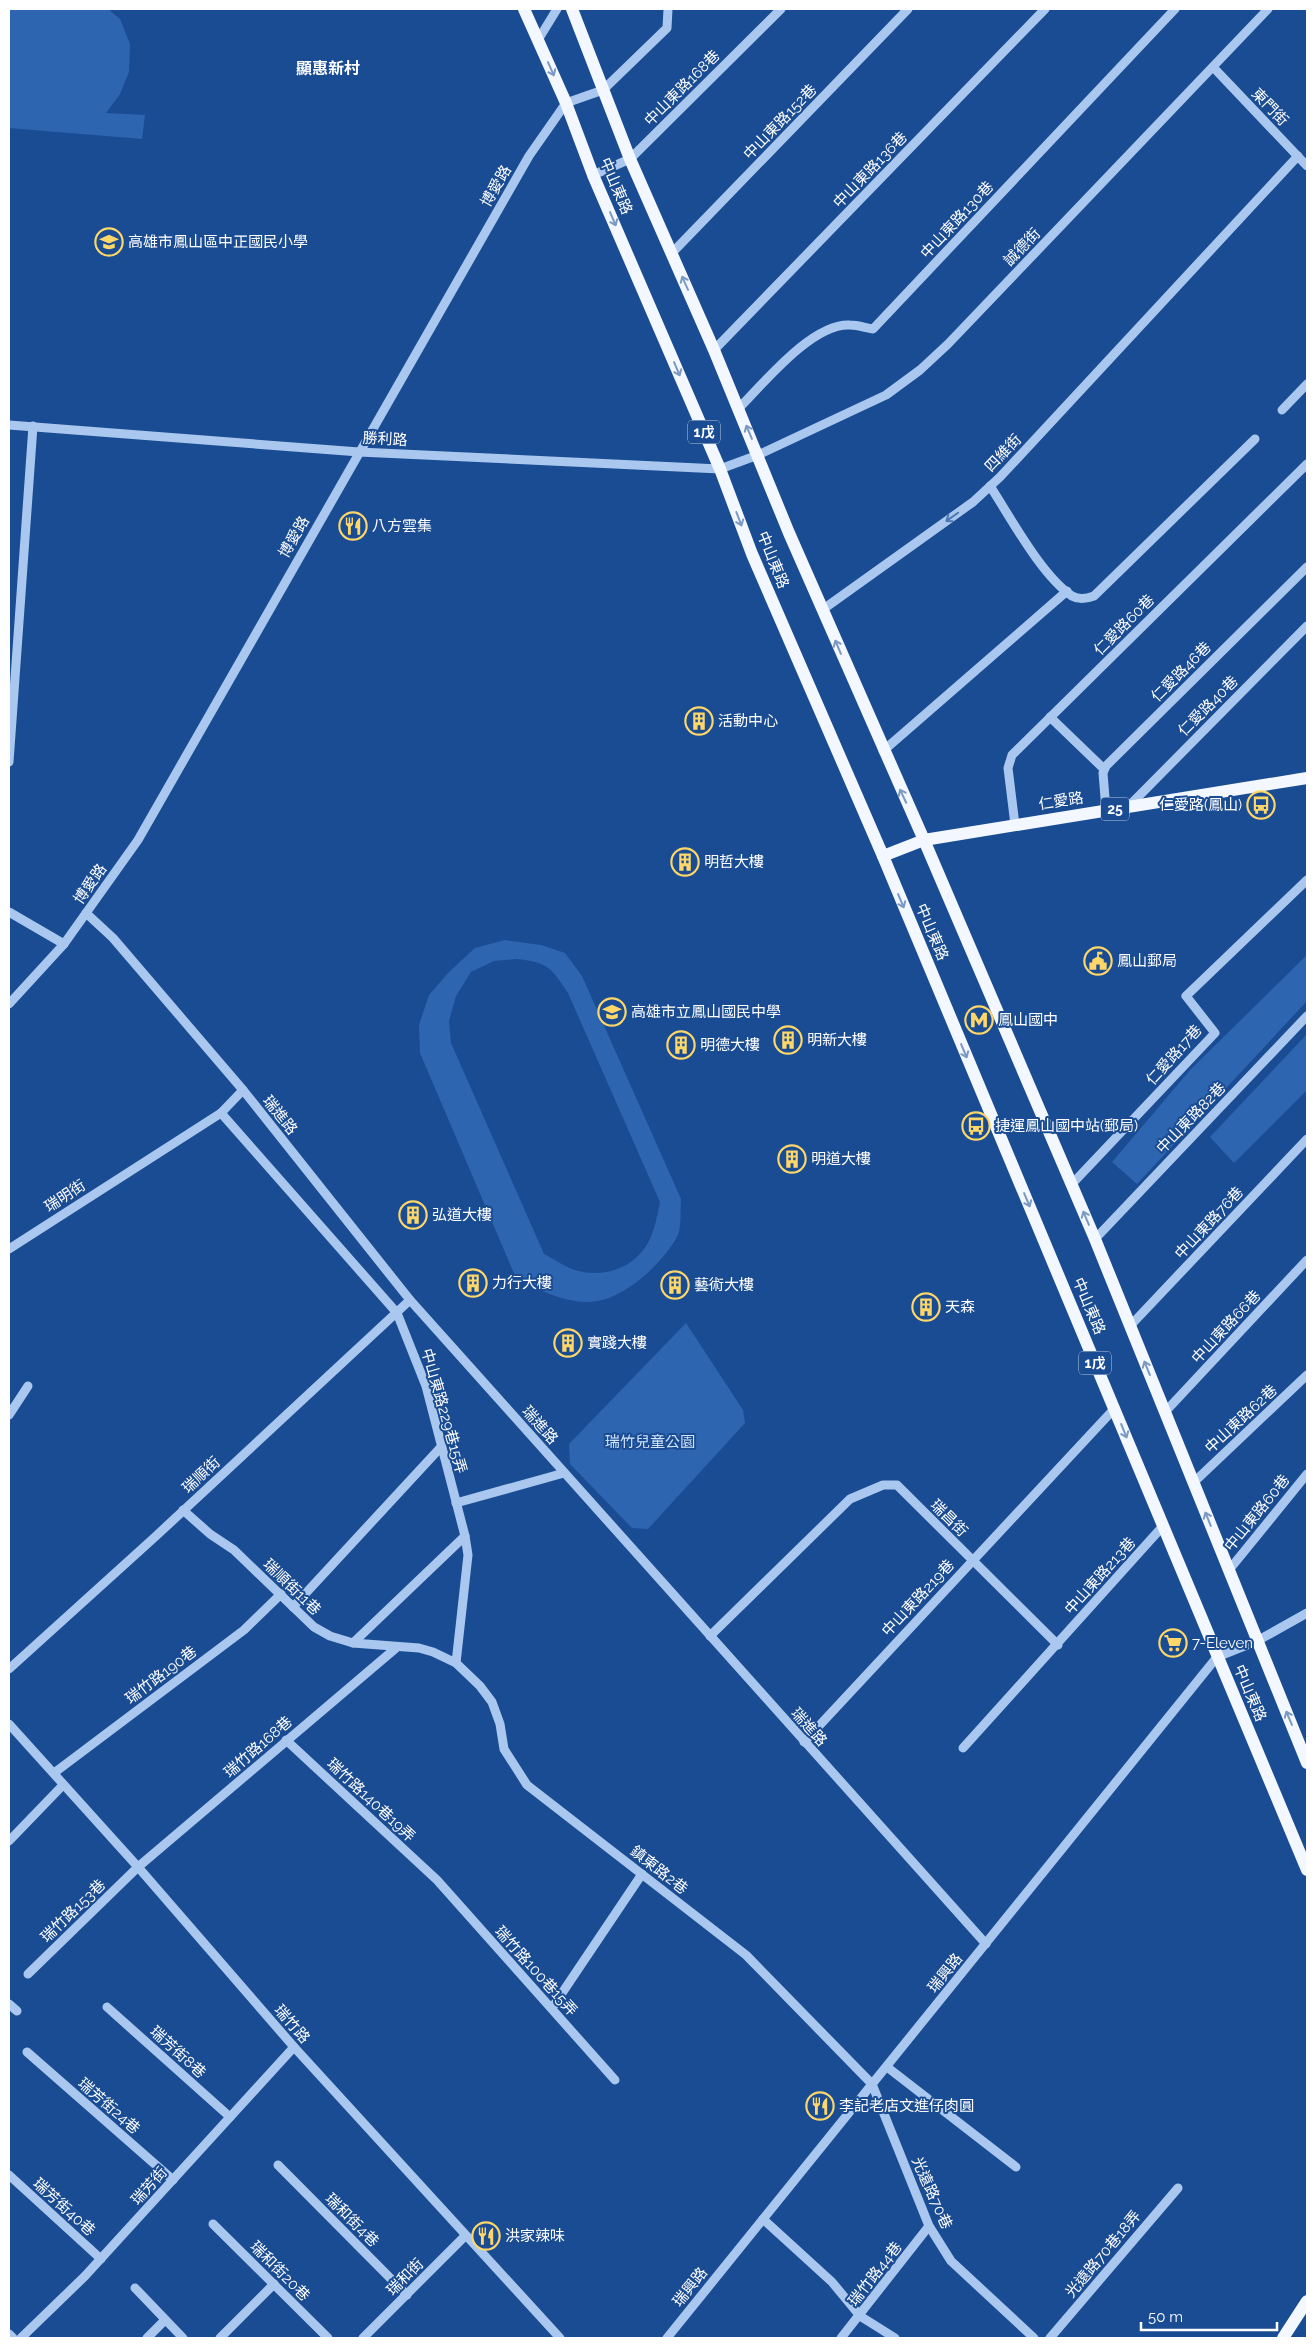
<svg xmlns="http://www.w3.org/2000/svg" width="1316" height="2347" viewBox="0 0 1316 2347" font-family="Raleway,'Noto Sans TC',sans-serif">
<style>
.green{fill:#2d65b1;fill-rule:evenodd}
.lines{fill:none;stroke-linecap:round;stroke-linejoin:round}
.minor{stroke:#aac8ef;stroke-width:9}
.major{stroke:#f3f7ff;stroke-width:12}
.oneway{stroke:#7c99c4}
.oneway2{stroke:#4c77b3}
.labels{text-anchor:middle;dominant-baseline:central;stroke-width:4;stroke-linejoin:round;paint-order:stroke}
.shield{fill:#1a4c93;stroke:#bac9df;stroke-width:1}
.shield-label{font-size:14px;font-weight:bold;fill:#fff}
.street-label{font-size:15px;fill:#fff;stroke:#1a4c93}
.poi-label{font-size:15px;fill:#fff;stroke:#1a4c93;text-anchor:start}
.park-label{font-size:15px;fill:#d1e3fb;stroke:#1a4c93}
.neighbourhood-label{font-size:16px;font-weight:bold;fill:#fff;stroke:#1a4c93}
</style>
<rect width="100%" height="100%" fill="#1a4c93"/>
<g class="green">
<path d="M 9,9 L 108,9 L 120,19 L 130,44 L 129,72 L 120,94 L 106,113 L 145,115 L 142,139 L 9,128 Z"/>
<path d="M 505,940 L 541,945 L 565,953 L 582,976 L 681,1199 C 680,1210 682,1228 677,1237 C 661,1265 622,1302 588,1302 C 562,1302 539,1290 516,1278 L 420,1053 L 419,1025 L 429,995 L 449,972 L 475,948 ZM 516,959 C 547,962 551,967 568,993 L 660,1202 C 657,1217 654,1236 644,1249 C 629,1270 600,1278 575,1270 C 565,1267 554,1259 544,1254 L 451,1043 L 449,1021 L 456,996 L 471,972 L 494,961 Z"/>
<path d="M 1307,955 L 1307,1001 L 1137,1184 L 1112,1162 L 1191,1069 Z"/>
<path d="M 1307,1034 L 1307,1090 L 1234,1163 L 1210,1137 Z"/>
<path d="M 686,1323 L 743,1410 L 745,1423 L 648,1529 L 632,1528 L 570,1464 L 569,1444 Z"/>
</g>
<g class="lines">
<g class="minor">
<path d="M 538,40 L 557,9"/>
<path d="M 1213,67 L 1307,166"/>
<path d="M 593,175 L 630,159 L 781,9"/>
<path d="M 672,253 L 908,9"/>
<path d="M 714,350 L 1045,9"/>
<path d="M 739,408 C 764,383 812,323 850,325 C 858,325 866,328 873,329 L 1175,9"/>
<path d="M 1282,410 L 1307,384"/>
<path d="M 9,425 L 359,452 L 720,469 L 758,455 L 886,395 L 920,370 L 948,344 L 1268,9"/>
<path d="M 990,486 C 1011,518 1041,575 1072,596 C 1079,600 1086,599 1094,596 L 1255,439"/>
<path d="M 822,610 L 973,502 L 1000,477 L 1298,156"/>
<path d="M 1050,717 L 1104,769"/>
<path d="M 883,751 L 1067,591"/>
<path d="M 9,762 L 33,426"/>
<path d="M 1129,806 L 1307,626"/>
<path d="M 1106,810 L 1103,773 L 1106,766 L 1307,567"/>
<path d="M 1015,825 L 1008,768 L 1012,755 L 1307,464"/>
<path d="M 9,912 L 64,944"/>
<path d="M 86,913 L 113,938 L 243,1090 L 410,1300 L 986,1944"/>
<path d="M 9,1004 L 64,944 L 138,840 L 529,156 L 566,103 L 603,90 L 667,28 L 668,9"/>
<path d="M 221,1113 L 397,1313 L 426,1386 L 465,1536 L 468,1555 L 456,1663"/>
<path d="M 1071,1185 L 1215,1033 L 1186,996 L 1307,880"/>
<path d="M 1095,1239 L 1307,1016"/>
<path d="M 9,1249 L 221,1113 L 243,1090"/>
<path d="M 1130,1326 L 1307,1139"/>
<path d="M 1165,1412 L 1307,1260"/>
<path d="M 9,1415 L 28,1386"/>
<path d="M 1193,1483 L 1307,1375"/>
<path d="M 456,1503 L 564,1473"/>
<path d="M 183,1510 L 210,1534 L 234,1550 L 314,1627 L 330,1636 L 353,1643 L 419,1648 L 433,1652 L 456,1663 L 480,1686 L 492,1702 L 500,1724 L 504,1749 L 527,1785 L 746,1955 L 872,2084 L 929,2226 L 951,2261 L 1034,2338"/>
<path d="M 1229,1570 L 1307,1474"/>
<path d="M 293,1607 L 441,1447"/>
<path d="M 710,1636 L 850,1499 L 883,1485 L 897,1485 L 1058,1645"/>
<path d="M 353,1643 L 465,1536"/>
<path d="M 9,1669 L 156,1536 L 410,1300"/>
<path d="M 9,1724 L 138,1867 L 294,2047 L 560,2338"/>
<path d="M 286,1740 L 437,1880 L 615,2080"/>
<path d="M 804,1742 L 1115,1408"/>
<path d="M 963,1748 L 1163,1526"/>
<path d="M 54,1773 L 244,1630 L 281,1594"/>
<path d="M 9,1841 L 63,1785"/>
<path d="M 28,1974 L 138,1867 L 396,1648"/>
<path d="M 9,2004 L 17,2011"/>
<path d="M 107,2007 L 230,2117"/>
<path d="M 552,2008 L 642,1874"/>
<path d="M 27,2052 L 173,2180"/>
<path d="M 887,2067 L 1016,2167"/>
<path d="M 278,2165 L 407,2295"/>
<path d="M 9,2175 L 101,2259"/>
<path d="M 763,2219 L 832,2282 L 860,2316 L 895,2338"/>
<path d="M 213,2224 L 328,2338"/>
<path d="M 135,2288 L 183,2338"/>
<path d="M 9,2334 L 13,2338"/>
<path d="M 21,2338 L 85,2276 L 294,2047"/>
<path d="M 147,2338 L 165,2320"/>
<path d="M 220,2338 L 274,2284"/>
<path d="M 363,2338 L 465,2236"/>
<path d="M 667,2338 L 1217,1657 L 1257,1641 L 1307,1613"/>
<path d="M 841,2338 L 929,2226"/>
<path d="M 1050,2338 L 1178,2188"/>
</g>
<g class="major">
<path d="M 524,9 L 566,103 L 593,175 L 720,469 L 752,554 L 883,856 L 1307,1870"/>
<path d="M 572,9 L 630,159 L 714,350 L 789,533 L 924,840 L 1095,1239 L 1307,1763"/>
<path d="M 883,856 L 924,840 L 1307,778"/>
<path d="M 1283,2338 L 1307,2301"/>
</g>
</g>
<defs><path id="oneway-shaft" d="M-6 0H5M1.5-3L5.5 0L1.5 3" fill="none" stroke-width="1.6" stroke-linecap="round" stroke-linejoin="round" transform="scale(1.25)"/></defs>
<g class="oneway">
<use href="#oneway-shaft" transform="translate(551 69) rotate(66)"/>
<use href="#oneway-shaft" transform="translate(613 219) rotate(67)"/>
<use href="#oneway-shaft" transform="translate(685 283) rotate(-114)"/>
<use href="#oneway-shaft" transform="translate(677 369) rotate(67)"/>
<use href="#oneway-shaft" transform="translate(749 432) rotate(-113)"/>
<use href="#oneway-shaft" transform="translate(739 519) rotate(69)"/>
<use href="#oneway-shaft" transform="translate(838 647) rotate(-113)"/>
<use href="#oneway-shaft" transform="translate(903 796) rotate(-115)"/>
<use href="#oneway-shaft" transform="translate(901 901) rotate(67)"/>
<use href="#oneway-shaft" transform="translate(964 1051) rotate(67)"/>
<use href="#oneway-shaft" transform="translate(1027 1200) rotate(67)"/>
<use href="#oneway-shaft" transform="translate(1086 1218) rotate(-113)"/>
<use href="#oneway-shaft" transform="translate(1147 1368) rotate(-112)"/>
<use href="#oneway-shaft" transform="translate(1124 1431) rotate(68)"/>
<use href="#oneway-shaft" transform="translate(1208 1519) rotate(-112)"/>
<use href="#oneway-shaft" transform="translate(1289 1718) rotate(-113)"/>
</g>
<use class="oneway2" href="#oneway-shaft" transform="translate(952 517) rotate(145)"/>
<defs>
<g id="school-ring" transform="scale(1.4375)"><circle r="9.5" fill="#1a4c93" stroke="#ffd769" stroke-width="1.5"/><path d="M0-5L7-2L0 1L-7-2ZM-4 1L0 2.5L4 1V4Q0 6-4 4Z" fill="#ffd769"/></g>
<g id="restaurant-ring" transform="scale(1.4375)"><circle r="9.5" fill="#1a4c93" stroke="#ffd769" stroke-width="1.5"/><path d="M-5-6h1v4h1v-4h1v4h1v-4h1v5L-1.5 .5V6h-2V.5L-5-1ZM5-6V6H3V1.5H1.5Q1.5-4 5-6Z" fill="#ffd769"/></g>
<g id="building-ring" transform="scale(1.4375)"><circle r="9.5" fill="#1a4c93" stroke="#ffd769" stroke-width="1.5"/><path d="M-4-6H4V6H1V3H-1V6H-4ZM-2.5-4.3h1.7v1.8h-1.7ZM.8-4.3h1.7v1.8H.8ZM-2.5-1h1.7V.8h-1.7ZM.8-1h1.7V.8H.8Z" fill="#ffd769"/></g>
<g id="bus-ring" transform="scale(1.4375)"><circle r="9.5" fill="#1a4c93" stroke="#ffd769" stroke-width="1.5"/><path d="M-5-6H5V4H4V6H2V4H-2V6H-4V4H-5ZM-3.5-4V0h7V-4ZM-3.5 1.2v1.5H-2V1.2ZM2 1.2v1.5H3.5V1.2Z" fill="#ffd769"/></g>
<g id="civic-ring" transform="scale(1.4375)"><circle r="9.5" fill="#1a4c93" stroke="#ffd769" stroke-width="1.5"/><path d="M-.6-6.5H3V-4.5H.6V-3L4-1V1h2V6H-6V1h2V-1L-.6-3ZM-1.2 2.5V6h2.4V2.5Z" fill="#ffd769"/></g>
<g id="metro-ring" transform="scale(1.4375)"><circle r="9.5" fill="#1a4c93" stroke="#ffd769" stroke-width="1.5"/><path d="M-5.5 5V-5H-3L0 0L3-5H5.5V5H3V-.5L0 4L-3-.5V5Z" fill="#ffd769"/></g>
<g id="supermarket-ring" transform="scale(1.4375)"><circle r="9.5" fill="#1a4c93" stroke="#ffd769" stroke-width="1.5"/><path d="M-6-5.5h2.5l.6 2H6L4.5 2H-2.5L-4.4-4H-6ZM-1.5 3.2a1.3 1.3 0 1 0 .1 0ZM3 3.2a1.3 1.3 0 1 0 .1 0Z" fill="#ffd769"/></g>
</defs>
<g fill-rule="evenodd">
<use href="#school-ring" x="109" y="242"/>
<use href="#restaurant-ring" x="353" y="526"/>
<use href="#building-ring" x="699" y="721"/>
<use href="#bus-ring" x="1261" y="805"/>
<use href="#building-ring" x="685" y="862"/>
<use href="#civic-ring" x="1098" y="961"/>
<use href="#school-ring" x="612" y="1012"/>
<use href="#metro-ring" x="979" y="1020"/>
<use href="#building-ring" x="788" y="1040"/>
<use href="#building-ring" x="681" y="1045"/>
<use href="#bus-ring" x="976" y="1126"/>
<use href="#building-ring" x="792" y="1159"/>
<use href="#building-ring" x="413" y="1215"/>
<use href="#building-ring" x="473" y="1283"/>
<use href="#building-ring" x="675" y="1285"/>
<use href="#building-ring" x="926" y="1307"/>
<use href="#building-ring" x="568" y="1343"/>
<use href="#supermarket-ring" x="1173" y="1643"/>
<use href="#restaurant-ring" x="820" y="2106"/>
<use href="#restaurant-ring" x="486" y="2236"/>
</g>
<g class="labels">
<g class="shield">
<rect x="688" y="420.5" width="32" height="23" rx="4"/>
<rect x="1101" y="797.5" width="28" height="23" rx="4"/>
<rect x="1079" y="1351.5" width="32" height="23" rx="4"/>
</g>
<g class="shield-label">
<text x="704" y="432">1戊</text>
<text x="1115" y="809">25</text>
<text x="1095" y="1363">1戊</text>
</g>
<g class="street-label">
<text transform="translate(682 88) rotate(-45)">中山東路168巷</text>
<text transform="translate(1270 107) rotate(46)">東門街</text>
<text transform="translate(780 122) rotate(-46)">中山東路152巷</text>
<text transform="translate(870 170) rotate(-46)">中山東路136巷</text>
<text transform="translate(496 186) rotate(-60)">博愛路</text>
<text transform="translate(616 186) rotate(67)">中山東路</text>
<text transform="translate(957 220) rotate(-47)">中山東路130巷</text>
<text transform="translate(1022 247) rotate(-46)">誠德街</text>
<text transform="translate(385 439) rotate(3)">勝利路</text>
<text transform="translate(1003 453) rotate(-46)">四維街</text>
<text transform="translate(294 537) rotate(-60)">博愛路</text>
<text transform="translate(773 560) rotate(68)">中山東路</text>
<text transform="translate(1124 625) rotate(-45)">仁愛路60巷</text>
<text transform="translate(1181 672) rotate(-45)">仁愛路46巷</text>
<text transform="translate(1208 706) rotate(-45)">仁愛路40巷</text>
<text transform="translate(1061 801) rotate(-9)">仁愛路</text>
<text transform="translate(90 884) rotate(-55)">博愛路</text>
<text transform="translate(932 932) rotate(67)">中山東路</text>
<text transform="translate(1174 1055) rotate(-48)">仁愛路17巷</text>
<text transform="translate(280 1115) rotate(51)">瑞進路</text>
<text transform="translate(1191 1118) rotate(-46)">中山東路82巷</text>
<text transform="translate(65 1196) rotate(-33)">瑞明街</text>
<text transform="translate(1209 1223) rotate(-47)">中山東路76巷</text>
<text transform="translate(1089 1306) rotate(67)">中山東路</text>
<text transform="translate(1226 1327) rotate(-47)">中山東路66巷</text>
<text transform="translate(444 1411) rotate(74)">中山東路229巷15弄</text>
<text transform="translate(1241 1419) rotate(-43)">中山東路62巷</text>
<text transform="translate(540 1425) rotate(48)">瑞進路</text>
<text transform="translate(201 1475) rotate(-43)">瑞順街</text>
<text transform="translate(1257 1513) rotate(-51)">中山東路60巷</text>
<text transform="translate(949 1518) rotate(45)">瑞昌街</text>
<text transform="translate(1100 1576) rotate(-48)">中山東路213巷</text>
<text transform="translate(292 1587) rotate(44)">瑞順街11巷</text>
<text transform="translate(918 1598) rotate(-47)">中山東路219巷</text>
<text transform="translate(161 1675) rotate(-37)">瑞竹路190巷</text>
<text transform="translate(1250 1693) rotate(67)">中山東路</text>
<text transform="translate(809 1727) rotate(48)">瑞進路</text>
<text transform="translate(258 1747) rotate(-41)">瑞竹路168巷</text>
<text transform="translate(371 1800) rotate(43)">瑞竹路140巷19弄</text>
<text transform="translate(659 1870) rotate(38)">鎮東路2巷</text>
<text transform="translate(73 1911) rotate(-44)">瑞竹路153巷</text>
<text transform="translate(536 1971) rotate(48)">瑞竹路100巷15弄</text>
<text transform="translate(945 1973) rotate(-51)">瑞興路</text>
<text transform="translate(292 2024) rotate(49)">瑞竹路</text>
<text transform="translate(178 2052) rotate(42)">瑞芳街8巷</text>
<text transform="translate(109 2106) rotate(41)">瑞芳街24巷</text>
<text transform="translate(149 2186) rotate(-48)">瑞芳街</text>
<text transform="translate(932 2193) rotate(66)">光遠路70巷</text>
<text transform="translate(64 2207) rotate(42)">瑞芳街40巷</text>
<text transform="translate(352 2220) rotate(45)">瑞和街4巷</text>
<text transform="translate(1103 2254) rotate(-50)">光遠路70巷18弄</text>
<text transform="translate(280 2271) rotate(45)">瑞和街20巷</text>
<text transform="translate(875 2274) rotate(-52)">瑞竹路44巷</text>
<text transform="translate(405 2277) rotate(-45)">瑞和街</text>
<text transform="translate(690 2287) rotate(-51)">瑞興路</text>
</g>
<g class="poi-label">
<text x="128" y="242">高雄市鳳山區中正國民小學</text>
<text x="372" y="526">八方雲集</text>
<text x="718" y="721">活動中心</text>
<text x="1242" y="805" text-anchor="end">仁愛路(鳳山)</text>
<text x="704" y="862">明哲大樓</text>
<text x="1117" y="961">鳳山郵局</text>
<text x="631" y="1012">高雄市立鳳山國民中學</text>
<text x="998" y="1020">鳳山國中</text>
<text x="807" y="1040">明新大樓</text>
<text x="700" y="1045">明德大樓</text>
<text x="995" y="1126">捷運鳳山國中站(郵局)</text>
<text x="811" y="1159">明道大樓</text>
<text x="432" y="1215">弘道大樓</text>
<text x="492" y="1283">力行大樓</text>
<text x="694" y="1285">藝術大樓</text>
<text x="945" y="1307">天森</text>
<text x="587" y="1343">實踐大樓</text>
<text x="1192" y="1643">7-Eleven</text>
<text x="839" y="2106">李記老店文進仔肉圓</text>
<text x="505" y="2236">洪家辣味</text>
</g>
<g class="park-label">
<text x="650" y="1442">瑞竹兒童公園</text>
</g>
<g class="neighbourhood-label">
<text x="328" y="68">顯惠新村</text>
</g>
</g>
<rect width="1316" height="2347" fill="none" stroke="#ffffff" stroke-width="20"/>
<path d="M1141 2322v8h136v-8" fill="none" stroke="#ffffff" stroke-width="2.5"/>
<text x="1148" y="2322" font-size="15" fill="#ffffff" stroke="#1a4c93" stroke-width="4" paint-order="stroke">50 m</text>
</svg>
